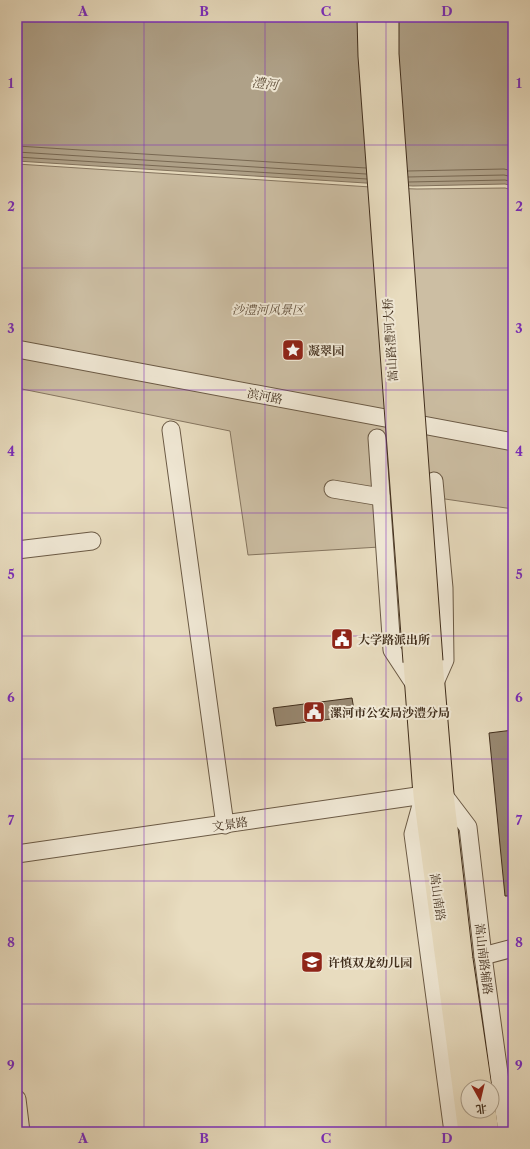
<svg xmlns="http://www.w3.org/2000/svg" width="530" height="1149" viewBox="0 0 530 1149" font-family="'Libre Caslon Text','Noto Serif SC',serif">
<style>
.green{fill:#ccbea3;stroke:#867660}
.water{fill:#afa188;stroke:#83735d}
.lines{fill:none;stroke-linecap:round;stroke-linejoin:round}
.shore{stroke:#786852;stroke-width:1}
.building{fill:#988871;stroke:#412e1c}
.minor-casing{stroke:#6b5a45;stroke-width:19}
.major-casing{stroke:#412e1c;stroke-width:23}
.minor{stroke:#f0e8d5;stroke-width:17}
.major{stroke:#e8dcbf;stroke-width:21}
.major-bridge-casing{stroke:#412e1c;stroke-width:23;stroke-linecap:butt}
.major-bridge{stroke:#e8dcbf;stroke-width:21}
.grid{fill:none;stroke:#7b2cbf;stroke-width:1;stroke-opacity:0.55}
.labels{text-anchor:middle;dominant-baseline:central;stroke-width:4;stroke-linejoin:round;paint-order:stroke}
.park-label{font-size:12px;font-style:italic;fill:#5d4b37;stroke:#f0e8d5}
.street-label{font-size:12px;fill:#412e1c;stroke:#f0e8d5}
.poi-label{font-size:12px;font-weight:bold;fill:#412e1c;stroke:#f0e8d5;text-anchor:start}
.water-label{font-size:13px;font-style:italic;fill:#5c4b37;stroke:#f0e8d5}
.neatline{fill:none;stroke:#7b2cbf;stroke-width:1.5}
.grid-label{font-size:13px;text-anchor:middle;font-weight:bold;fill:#7b2cbf}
</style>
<rect width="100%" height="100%" fill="#e8dcbf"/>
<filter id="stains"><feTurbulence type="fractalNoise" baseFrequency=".005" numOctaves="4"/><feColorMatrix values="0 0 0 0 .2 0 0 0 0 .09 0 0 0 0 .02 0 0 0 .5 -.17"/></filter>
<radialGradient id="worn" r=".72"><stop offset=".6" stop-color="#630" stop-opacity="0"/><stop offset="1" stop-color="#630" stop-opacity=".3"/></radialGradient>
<path class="green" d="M 17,164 L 386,188 L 417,189 L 505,188 L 513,190 L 513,509 L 411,494 L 390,493 L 396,546 L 248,555 L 230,431 L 17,388 Z"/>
<path class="water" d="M 17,17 L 513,17 L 513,186 L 505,184 L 413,186 L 17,161 Z"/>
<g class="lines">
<g class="shore">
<path d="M 17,146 L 366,168"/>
<path d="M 17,152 L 366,174"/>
<path d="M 17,157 L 367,179"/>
<path d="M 408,171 L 504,169 L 513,171"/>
<path d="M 408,177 L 504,175 L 513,177"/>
<path d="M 409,182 L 505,180 L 513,182"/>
</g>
</g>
<g class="building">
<path d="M 352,698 L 355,716 L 276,726 L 273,708 Z"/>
<path d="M 513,730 L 513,896 L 505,896 L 489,733 Z"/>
</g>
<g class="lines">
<g class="minor-casing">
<g id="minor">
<path d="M 17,349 L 513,442"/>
<path d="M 171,430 L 225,825"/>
<path d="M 377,438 L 392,650 L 415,685"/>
<path d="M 333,489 L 381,497"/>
<path d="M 17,550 L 92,541"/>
<path d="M 434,685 L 445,660 L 444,588 L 434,481"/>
<path d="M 423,798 L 413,834 L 453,1132"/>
<path d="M 17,854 L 424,795 L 443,794 L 468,827 L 483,956 L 507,1132"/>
<path d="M 483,956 L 513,948"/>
<path d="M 17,1099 L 21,1132"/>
</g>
</g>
<g class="major-casing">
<g id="major">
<path d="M 432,661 L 443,794 L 462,959 L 481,1087"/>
<path d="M 414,662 L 424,795 L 469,1132"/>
<path d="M 485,1111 L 488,1132"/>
</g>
</g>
<use href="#minor" class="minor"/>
<use href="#major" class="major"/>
<g class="major-bridge-casing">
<g id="major-bridge">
<path d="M 368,17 L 369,56 L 414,662"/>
<path d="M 388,17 L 388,54 L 432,661"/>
</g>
</g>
<use href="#major-bridge" class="major-bridge"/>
</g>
<path class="grid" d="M 144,17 L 144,1132M 265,17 L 265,1132M 386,17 L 386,1132M 17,145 L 513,145M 17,268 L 513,268M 17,390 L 513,390M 17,513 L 513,513M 17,636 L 513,636M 17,759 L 513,759M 17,881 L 513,881M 17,1004 L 513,1004"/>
<defs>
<g id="sight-square" transform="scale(1.15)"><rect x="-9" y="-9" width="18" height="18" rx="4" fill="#8f2418" stroke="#f0e8d5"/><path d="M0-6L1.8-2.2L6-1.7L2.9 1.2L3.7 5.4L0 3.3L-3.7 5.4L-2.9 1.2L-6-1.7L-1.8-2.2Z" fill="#fff"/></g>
<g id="civic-square" transform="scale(1.15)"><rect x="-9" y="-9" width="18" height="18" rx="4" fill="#8f2418" stroke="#f0e8d5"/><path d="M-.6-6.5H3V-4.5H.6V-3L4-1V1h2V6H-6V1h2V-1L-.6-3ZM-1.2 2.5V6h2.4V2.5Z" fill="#fff"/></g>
<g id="school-square" transform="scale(1.15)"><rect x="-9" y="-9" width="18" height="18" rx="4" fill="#8f2418" stroke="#f0e8d5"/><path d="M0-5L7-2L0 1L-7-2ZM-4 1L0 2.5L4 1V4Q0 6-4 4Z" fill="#fff"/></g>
</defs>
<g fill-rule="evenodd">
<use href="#sight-square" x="293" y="350"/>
<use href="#civic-square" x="342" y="639"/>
<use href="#civic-square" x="314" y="712"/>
<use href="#school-square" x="312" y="962"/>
</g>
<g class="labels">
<g class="park-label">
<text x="268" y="309">沙澧河风景区</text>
</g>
<g class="street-label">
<text transform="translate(390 340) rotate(-94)">嵩山路澧河大桥</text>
<text transform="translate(265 396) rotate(11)">滨河路</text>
<text transform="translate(230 824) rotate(-8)">文景路</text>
<text transform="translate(438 897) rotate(82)">嵩山南路</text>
<text transform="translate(484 959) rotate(83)">嵩山南路辅路</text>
</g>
<g class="poi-label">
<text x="308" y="350">凝翠园</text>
<text x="358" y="639">大学路派出所</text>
<text x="330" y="712">漯河市公安局沙澧分局</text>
<text x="328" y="962">许慎双龙幼儿园</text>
</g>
<g class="water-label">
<text transform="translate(265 83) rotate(7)">澧河</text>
</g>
</g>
<rect width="530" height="1149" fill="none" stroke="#e8dcbf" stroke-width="44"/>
<g transform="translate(480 1099) rotate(172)"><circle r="19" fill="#f0e8d5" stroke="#aa9e8b"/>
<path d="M0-3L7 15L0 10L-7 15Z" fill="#8f2418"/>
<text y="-6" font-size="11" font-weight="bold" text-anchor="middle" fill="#412e1c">北</text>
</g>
<rect x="22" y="22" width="486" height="1105" class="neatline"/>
<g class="grid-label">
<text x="83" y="16">A</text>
<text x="204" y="16">B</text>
<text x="326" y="16">C</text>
<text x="447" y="16">D</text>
<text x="11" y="88">1</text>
<text x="519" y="88">1</text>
<text x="11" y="211">2</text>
<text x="519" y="211">2</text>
<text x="11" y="333">3</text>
<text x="519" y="333">3</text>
<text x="11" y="456">4</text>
<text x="519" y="456">4</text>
<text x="11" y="579">5</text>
<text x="519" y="579">5</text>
<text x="11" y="702">6</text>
<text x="519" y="702">6</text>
<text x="11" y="825">7</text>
<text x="519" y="825">7</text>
<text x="11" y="947">8</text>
<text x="519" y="947">8</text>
<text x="11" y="1070">9</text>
<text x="519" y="1070">9</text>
<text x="83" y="1143">A</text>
<text x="204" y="1143">B</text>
<text x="326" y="1143">C</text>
<text x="447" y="1143">D</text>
</g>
<rect width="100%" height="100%" filter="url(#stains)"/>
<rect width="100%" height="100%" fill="url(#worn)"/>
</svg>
